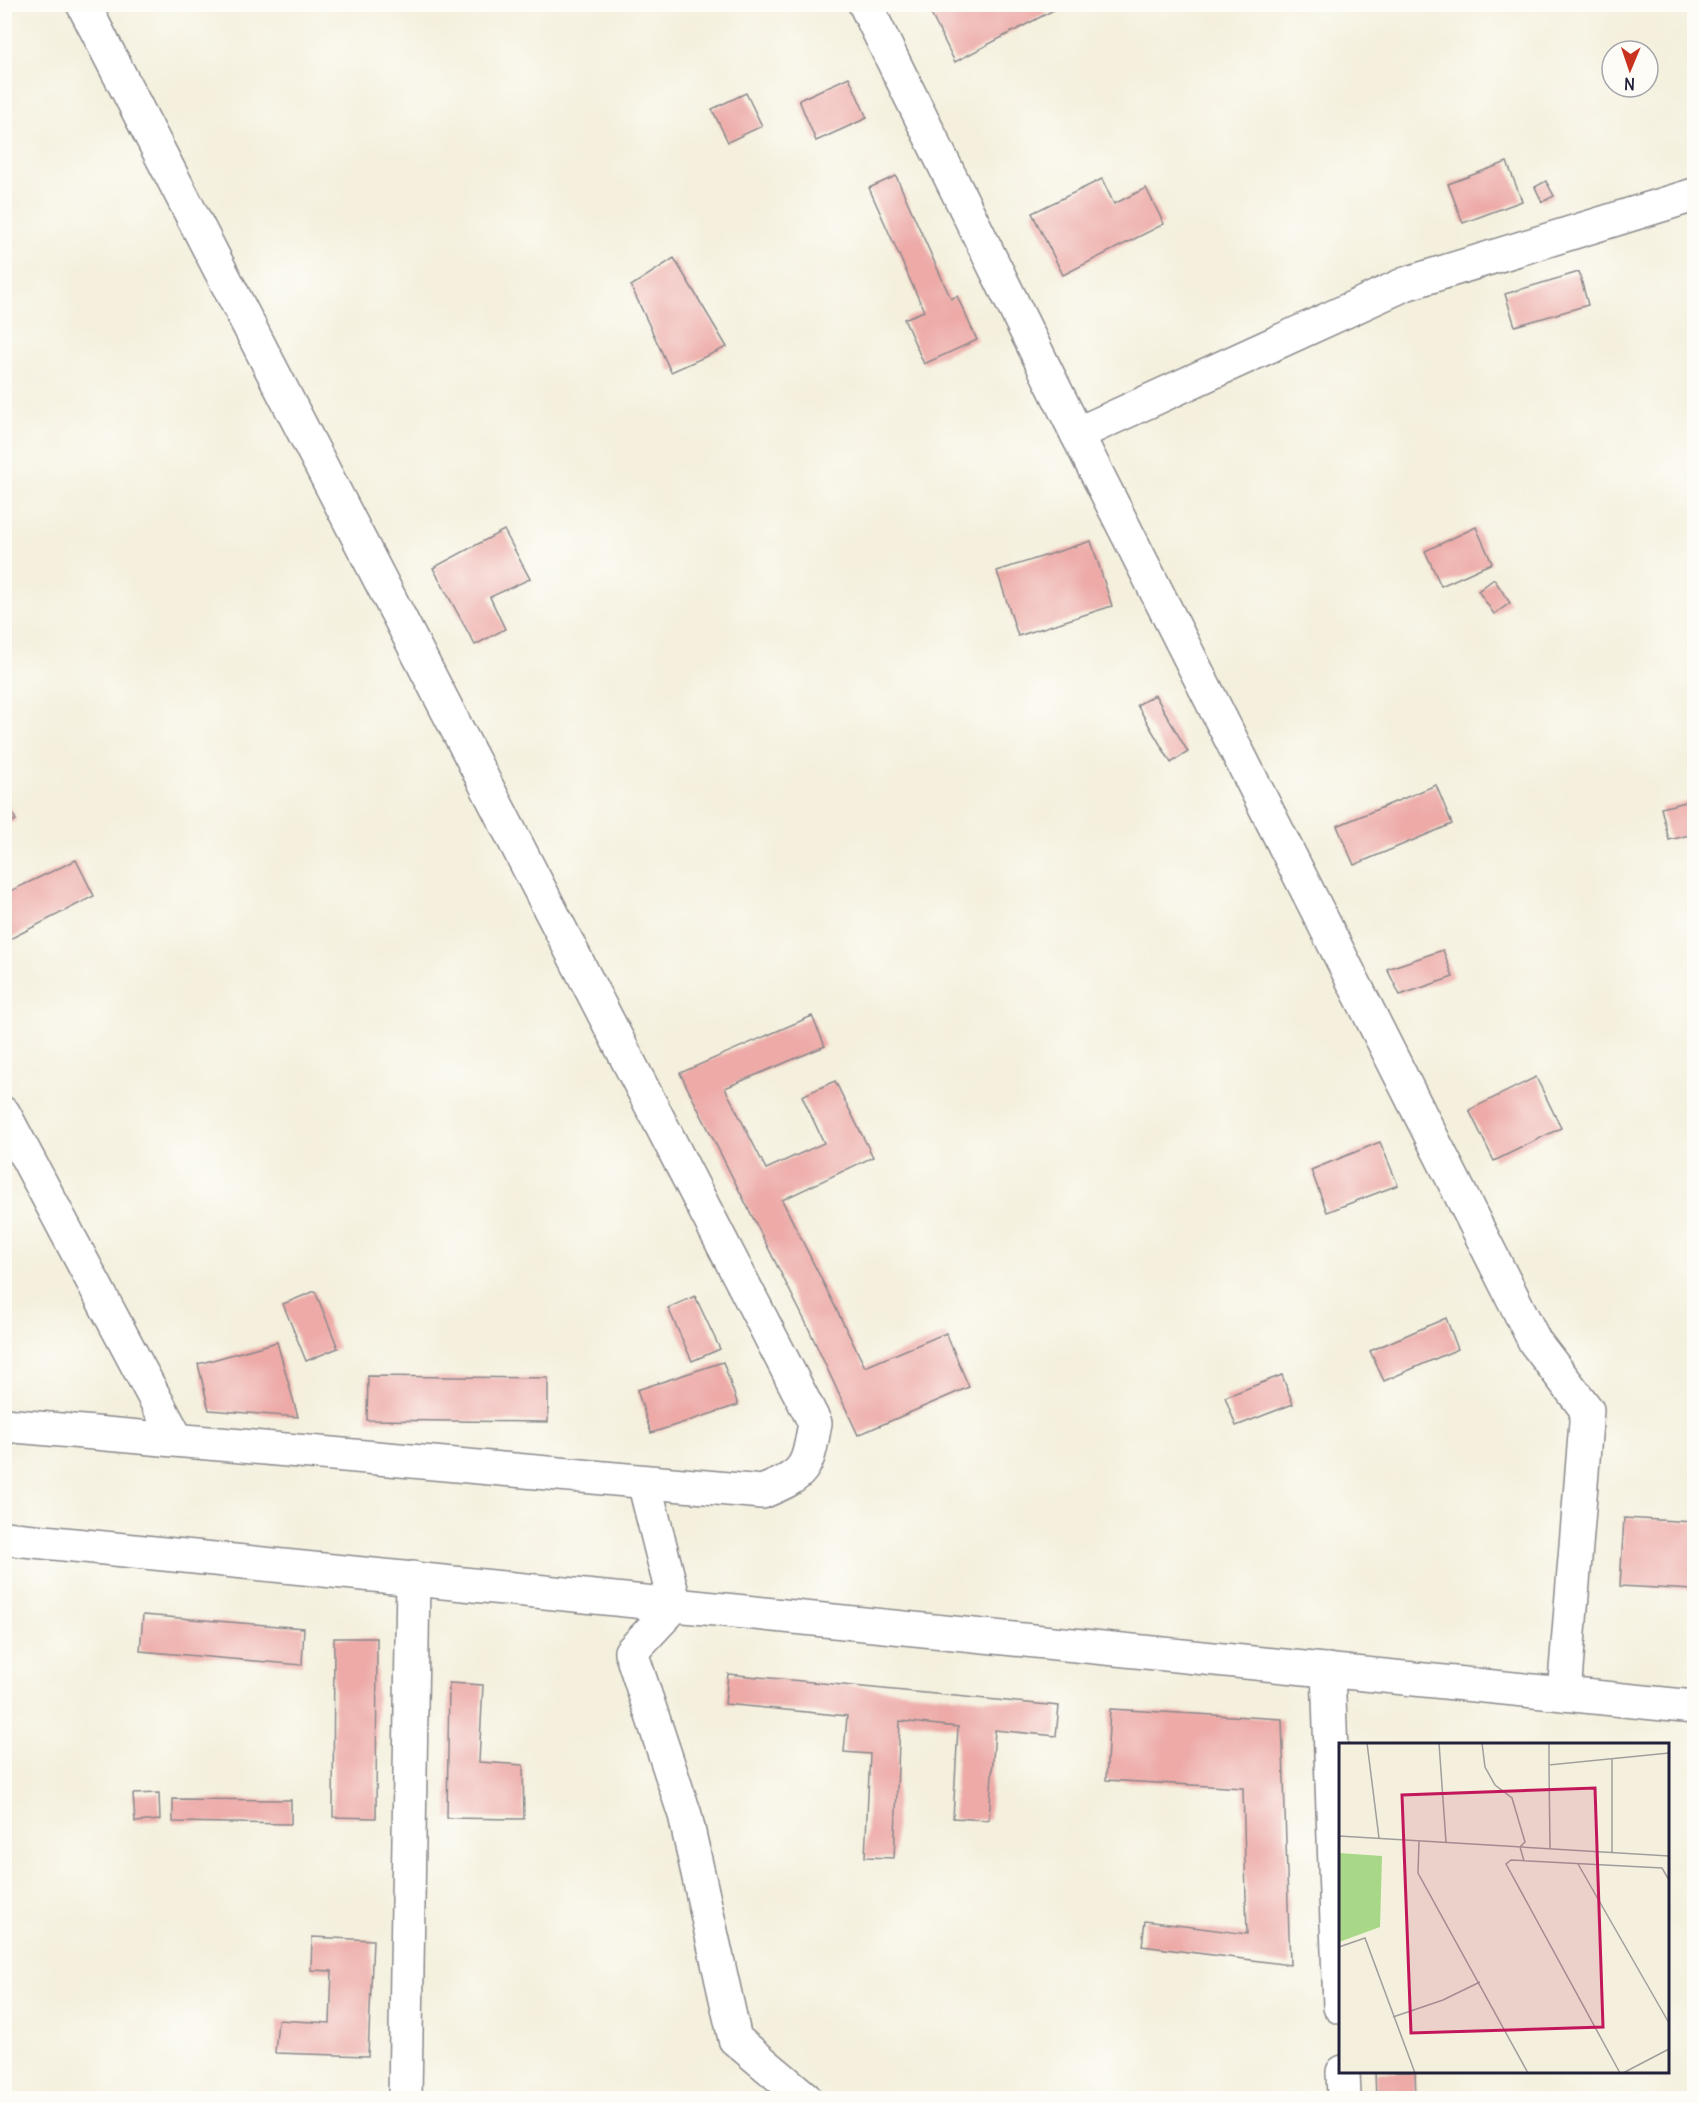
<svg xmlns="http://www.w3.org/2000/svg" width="1699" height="2103" viewBox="0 0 1699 2103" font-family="Delius,sans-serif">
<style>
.building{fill:#edaaa7}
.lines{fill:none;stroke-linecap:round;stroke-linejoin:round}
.minor-casing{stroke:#8b898c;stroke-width:36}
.minor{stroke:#fff;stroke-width:33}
.inset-road{fill:none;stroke:#a09e9c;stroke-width:1.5}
.view{fill:#c2185b;fill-opacity:0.15;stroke:#c2185b;stroke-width:3}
.inset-edge{fill:none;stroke:#22223b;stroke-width:3}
</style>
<rect width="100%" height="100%" fill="#fdfcf7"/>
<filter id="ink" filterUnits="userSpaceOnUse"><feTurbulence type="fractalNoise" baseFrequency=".0167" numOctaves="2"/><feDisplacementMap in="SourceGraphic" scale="12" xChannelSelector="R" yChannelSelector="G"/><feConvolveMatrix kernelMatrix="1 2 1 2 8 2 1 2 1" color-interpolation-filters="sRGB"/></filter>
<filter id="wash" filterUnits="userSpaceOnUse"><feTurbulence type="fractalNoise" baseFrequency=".008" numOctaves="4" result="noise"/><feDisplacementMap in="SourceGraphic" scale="24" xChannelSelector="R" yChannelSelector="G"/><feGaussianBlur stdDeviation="1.35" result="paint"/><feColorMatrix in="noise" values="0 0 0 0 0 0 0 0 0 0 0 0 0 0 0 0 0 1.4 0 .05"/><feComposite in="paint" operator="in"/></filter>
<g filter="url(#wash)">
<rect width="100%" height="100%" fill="#f4f0dd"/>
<g id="blocks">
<g class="building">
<path d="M 926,4 L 1065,4 L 955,62 Z"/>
<path d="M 849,77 L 867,118 L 816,141 L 799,100 Z"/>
<path d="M 746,93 L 762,126 L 728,142 L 712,109 Z"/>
<path d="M 1507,162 L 1522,201 L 1463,223 L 1448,184 Z"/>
<path d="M 896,176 L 951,299 L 957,296 L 977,340 L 924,364 L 904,319 L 924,311 L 869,188 Z"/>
<path d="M 1102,179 L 1114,204 L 1146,188 L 1164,224 L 1063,275 L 1032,213 Z"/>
<path d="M 1546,181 L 1554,196 L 1542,202 L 1535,187 Z"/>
<path d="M 674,258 L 727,347 L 671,372 L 631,286 Z"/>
<path d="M 1579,272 L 1588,305 L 1515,326 L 1505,294 Z"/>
<path d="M 1476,527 L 1492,563 L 1441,586 L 1425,551 Z"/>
<path d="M 504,530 L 530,579 L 490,597 L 505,629 L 475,645 L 433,568 Z"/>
<path d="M 1091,541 L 1112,606 L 1018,636 L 997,571 Z"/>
<path d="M 1494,579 L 1510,603 L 1494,614 L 1478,591 Z"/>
<path d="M 1155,695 L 1188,752 L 1171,763 L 1137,705 Z"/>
<path d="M 1436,785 L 1452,824 L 1354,865 L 1337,826 Z"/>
<path d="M 4,798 L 16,820 L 4,826 Z"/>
<path d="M 1694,800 L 1694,834 L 1669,840 L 1661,808 Z"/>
<path d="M 76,860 L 94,896 L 4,942 L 4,894 Z"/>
<path d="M 1443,950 L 1453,977 L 1400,995 L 1387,969 Z"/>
<path d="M 812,1016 L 825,1046 L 725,1088 L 766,1169 L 824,1143 L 802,1096 L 835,1081 L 873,1157 L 782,1200 L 865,1367 L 946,1333 L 969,1387 L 858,1435 L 806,1323 L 680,1073 Z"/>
<path d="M 1536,1077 L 1561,1128 L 1494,1161 L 1469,1110 Z"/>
<path d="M 1380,1142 L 1398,1185 L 1327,1212 L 1311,1170 Z"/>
<path d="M 315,1291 L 338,1348 L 306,1361 L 283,1304 Z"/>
<path d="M 695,1296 L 720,1349 L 692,1361 L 668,1308 Z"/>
<path d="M 1446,1318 L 1458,1349 L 1384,1381 L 1370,1351 Z"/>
<path d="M 277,1342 L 298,1417 L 209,1410 L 198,1364 Z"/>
<path d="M 723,1362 L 738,1405 L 651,1433 L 637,1390 Z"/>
<path d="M 1282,1375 L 1293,1404 L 1236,1426 L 1225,1397 Z"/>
<path d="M 368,1376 L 548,1378 L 548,1422 L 367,1420 Z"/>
<path d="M 1624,1518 L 1694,1522 L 1694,1590 L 1620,1586 Z"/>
<path d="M 143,1615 L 304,1628 L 302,1665 L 140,1651 Z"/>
<path d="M 334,1638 L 377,1638 L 376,1818 L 333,1817 Z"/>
<path d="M 728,1674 L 1059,1706 L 1056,1736 L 995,1730 L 989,1820 L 953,1818 L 958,1727 L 900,1721 L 894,1858 L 865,1857 L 870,1754 L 844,1752 L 847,1716 L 725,1704 Z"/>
<path d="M 449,1683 L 483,1685 L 479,1762 L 523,1765 L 524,1819 L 447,1818 Z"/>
<path d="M 1110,1709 L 1282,1719 L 1290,1965 L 1142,1946 L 1145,1921 L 1247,1934 L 1243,1788 L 1106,1780 Z"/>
<path d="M 159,1793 L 160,1820 L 135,1822 L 133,1794 Z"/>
<path d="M 173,1799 L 291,1800 L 291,1824 L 173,1822 Z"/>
<path d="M 312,1937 L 373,1940 L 368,2056 L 275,2053 L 278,2020 L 330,2023 L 332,1971 L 311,1970 Z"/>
<path d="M 1375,2072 L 1415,2072 L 1416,2098 L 1376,2098 Z"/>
</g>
</g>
</g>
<g filter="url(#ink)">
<use href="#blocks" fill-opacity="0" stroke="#8b898c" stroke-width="1.5"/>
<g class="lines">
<g class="minor-casing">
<g id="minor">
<path d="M 865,4 L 1077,434 L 1535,1342 L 1587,1410 L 1564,1694"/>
<path d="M 1077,434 L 1405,284 L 1694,195"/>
<path d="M 4,1114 L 177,1440"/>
<path d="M 4,1425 L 762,1492 C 806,1474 807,1470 815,1423 L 83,4"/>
<path d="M 644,1482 L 675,1605 L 631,1652 L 685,1815 L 735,2039 L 805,2098"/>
<path d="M 4,1538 L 1694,1707"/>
<path d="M 1328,1670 L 1340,2007"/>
<path d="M 1343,2072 L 1344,2098"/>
<path d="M 405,2098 L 413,1578"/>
</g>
</g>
<use href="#minor" class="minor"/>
</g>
</g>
<g transform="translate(1339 1743)">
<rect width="330" height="330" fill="#f4f0dd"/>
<path d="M 0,110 L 43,113 L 41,184 L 0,199 Z" fill="#a8d887"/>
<path class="inset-road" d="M 28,0 L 40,95M 100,0 L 107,99M 143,0 L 146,24 L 156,42 L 173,55 L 186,99 L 181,104 L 185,118M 210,0 L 210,22 L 330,10M 210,22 L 211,106M 0,93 L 330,113M 80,98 L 79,130 L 189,330M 273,110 L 273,16M 239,121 L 330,280M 0,204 L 26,195 L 76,330M 54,274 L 104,257 L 141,239M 281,330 L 167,121 L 172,117 L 323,125 L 330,137M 284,330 L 330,306"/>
<path class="view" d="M 256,45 L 264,284 L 72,290 L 63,52 Z"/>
<rect width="330" height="330" class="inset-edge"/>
</g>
<rect width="1699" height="2103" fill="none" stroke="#fdfcf7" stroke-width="24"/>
<g transform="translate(1630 69) rotate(182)"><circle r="28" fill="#fdfcf7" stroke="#a5a5ac" stroke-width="1.5"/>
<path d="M0-4.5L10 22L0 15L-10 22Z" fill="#c8321e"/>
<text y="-9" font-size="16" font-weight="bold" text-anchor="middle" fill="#22223b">N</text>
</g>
</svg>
